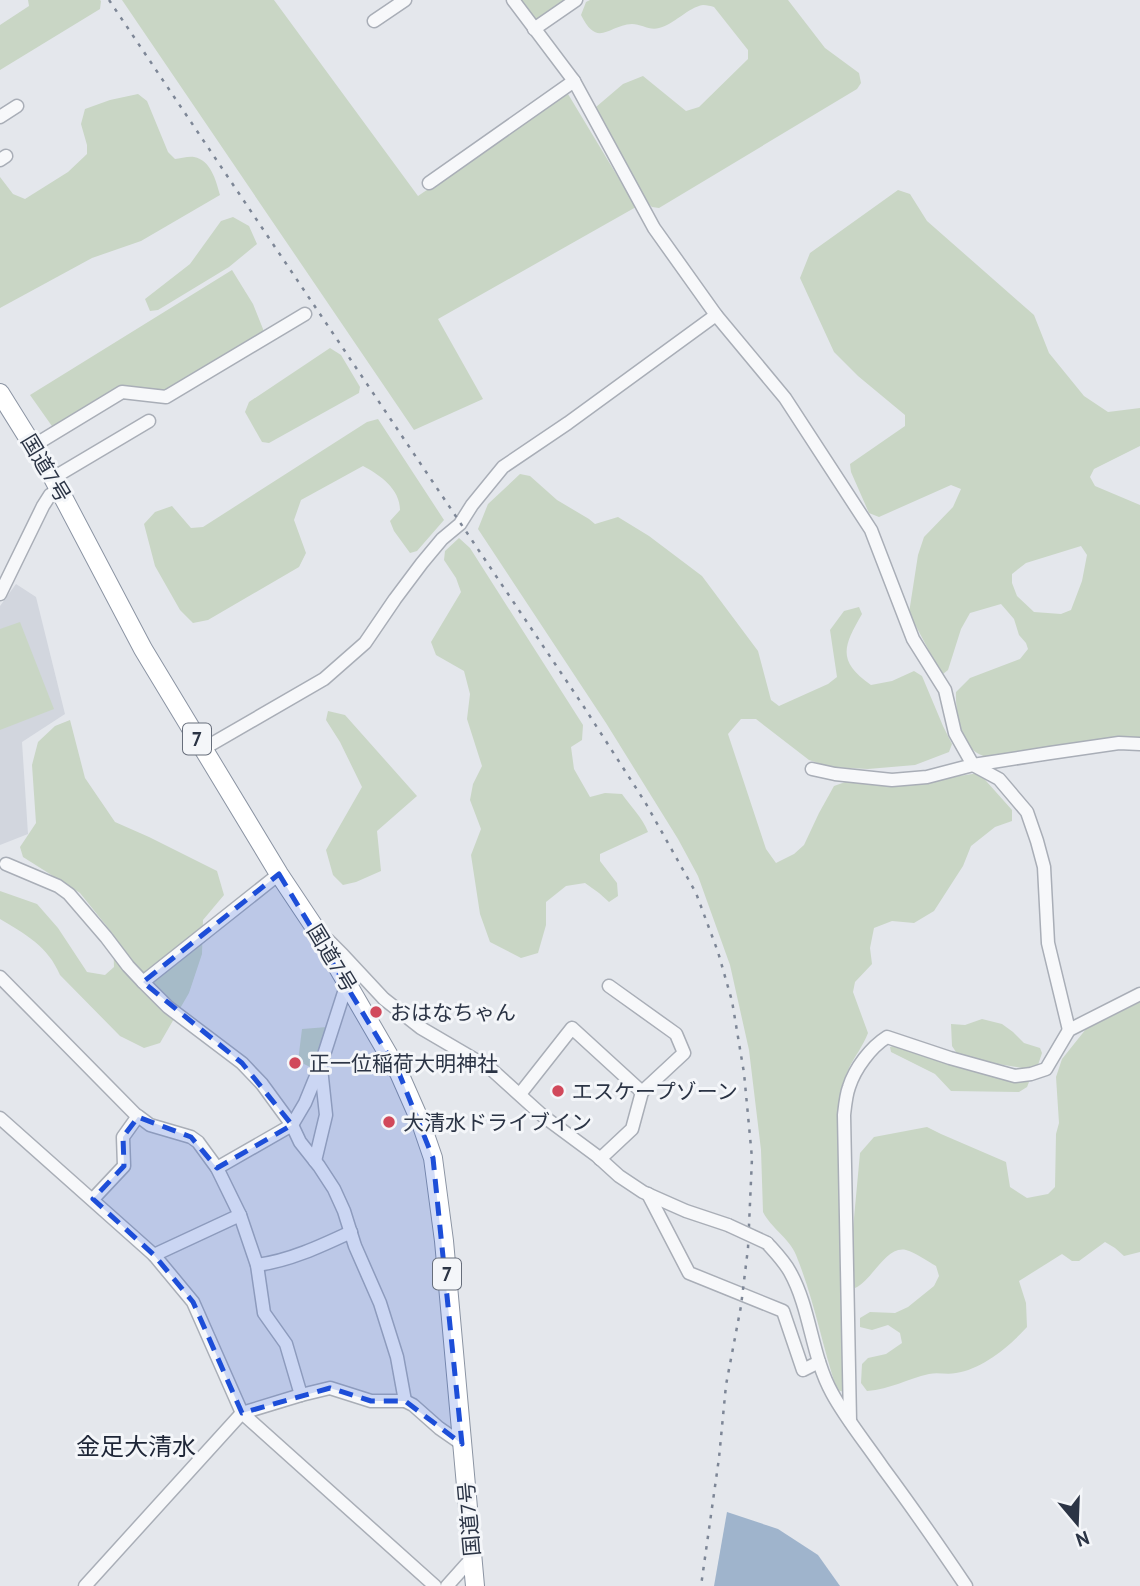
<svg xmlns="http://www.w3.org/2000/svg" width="1140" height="1586" viewBox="0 0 1140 1586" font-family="'PT Sans','Noto Sans JP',sans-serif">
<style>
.built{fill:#d2d6de}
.green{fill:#c9d6c5;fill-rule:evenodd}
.water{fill:#9fb4cc}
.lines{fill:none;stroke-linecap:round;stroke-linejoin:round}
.minor-casing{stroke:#a9aeb7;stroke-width:15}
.highway-casing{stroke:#8b94a3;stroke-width:20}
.minor{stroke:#f7f8fa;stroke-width:12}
.highway{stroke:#fff;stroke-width:18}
.rail{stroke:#7d8696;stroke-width:2.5;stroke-dasharray:3.5 7;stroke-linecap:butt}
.minor-bridge-casing{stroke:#a9aeb7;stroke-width:15;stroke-linecap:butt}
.minor-bridge{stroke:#f7f8fa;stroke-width:12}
.marked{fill:#1d4ed8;fill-opacity:0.2;stroke:#1d4ed8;stroke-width:5;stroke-dasharray:14 9;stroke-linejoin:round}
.poi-dot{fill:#d1495b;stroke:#f4f6f9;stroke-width:2.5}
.labels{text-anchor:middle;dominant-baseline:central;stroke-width:6;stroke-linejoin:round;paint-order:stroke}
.shield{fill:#f4f6f9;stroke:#676e7b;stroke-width:2}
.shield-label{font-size:19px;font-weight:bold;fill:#2b3445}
.street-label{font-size:21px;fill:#2b3445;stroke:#f4f6f9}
.poi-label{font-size:21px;fill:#2b3445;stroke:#f4f6f9;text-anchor:start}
.quarter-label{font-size:24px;fill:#1d2536;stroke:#f4f6f9}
</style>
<rect width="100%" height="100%" fill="#e4e7ec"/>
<path class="built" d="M 16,584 L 36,597 L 65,714 L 22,742 L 28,834 L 0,845 L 0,606 Z"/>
<g class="green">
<path d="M 28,0 L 100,0 L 101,1 L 100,9 L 0,70 L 0,25 L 29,6 Z"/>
<path d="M 122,0 L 274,0 L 418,196 L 568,94 L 636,207 L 438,319 L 483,399 L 414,430 Z"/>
<path d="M 520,0 L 571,0 L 538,22 L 534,20 Z"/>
<path d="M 590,0 L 788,0 L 825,48 L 859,73 L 861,83 L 857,89 L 659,208 L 652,207 L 646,202 L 595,112 L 596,107 L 623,84 L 643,76 L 686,111 L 699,107 L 748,59 L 748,50 L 714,7 C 711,6 707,5 703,5 C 689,7 673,25 659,28 C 650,31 641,24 632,24 C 608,25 598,49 581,15 L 586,2 Z"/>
<path d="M 138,94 L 147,101 L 168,152 L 175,159 C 180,159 188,156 194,157 C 211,160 216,181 220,195 L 141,241 L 92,258 L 0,308 L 0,177 L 13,194 L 25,199 L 68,172 L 87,154 L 87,145 L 81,124 L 85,109 L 110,100 Z"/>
<path d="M 898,190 L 910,194 L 927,221 L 1034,315 L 1049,353 L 1084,396 L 1108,412 L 1140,408 L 1140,446 L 1094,469 L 1090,477 L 1095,486 L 1140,505 L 1140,738 L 988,758 C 984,756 980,755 977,753 C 961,743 955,709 956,692 L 970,678 L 1020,659 L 1028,649 L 1026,643 L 1019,635 L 1014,619 L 1001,604 L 970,613 L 961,629 L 948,670 L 943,674 L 936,664 L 909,613 L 918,555 L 924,537 L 953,507 L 961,489 L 951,485 L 879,517 L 869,513 L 851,472 L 850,464 L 905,426 L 905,415 L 858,376 L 834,352 L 800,278 L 810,253 ZM 1081,546 L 1087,555 L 1082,581 L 1071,610 L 1061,614 L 1034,612 L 1017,596 L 1012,583 L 1012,574 L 1026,563 Z"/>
<path d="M 233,217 L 249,226 L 257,244 L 229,267 L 158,310 L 150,311 L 145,299 L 190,264 L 221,221 Z"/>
<path d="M 232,270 L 253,304 L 265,334 L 166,393 L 124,387 L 54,429 L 30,395 Z"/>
<path d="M 330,348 L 341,355 L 360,387 L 359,393 L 269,443 L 262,442 L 245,412 L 249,402 Z"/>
<path d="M 378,419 L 444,520 L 417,551 L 410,553 L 394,531 L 390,521 L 400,510 C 400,489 380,475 363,466 L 301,500 L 294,520 L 306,553 L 299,567 L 208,620 L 193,623 L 180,610 L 155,566 L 144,524 L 155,512 L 172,506 L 191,528 L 203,527 L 367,422 Z"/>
<path d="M 520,474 L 530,476 L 557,500 L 589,519 L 595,524 L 618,517 L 649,536 L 702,576 L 758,651 L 771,700 L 779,706 L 828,684 L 837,677 L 830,630 L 844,611 L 859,607 L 862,614 C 843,647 837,661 871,685 L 892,681 L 914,671 L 922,676 L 943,726 L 952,744 L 949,752 L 915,765 L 868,769 L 830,767 L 809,760 L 756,719 L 741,719 L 728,734 L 766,849 L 776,863 L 794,854 L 804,845 L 819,813 L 834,786 L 848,781 L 893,786 L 979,773 L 1012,810 L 1012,821 L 995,827 L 971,846 L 963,866 L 934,911 L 914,923 L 892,921 L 874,928 L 870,948 L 872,964 L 855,982 L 853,992 L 868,1033 C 863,1046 855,1056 849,1068 C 839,1088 839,1112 838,1134 L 844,1392 L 837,1390 C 822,1345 814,1299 796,1255 C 790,1239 771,1228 763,1212 L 761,1150 L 749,1050 L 730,965 L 698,876 L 678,839 L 606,723 L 478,529 L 488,504 Z"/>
<path d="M 459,538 L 470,548 L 583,725 L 582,740 L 571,747 L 574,769 L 590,797 L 605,793 L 622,794 C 631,807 642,817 648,832 L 600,854 L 600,861 L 617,883 L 618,896 L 609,902 L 599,893 L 585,883 L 566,886 L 546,902 L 546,925 L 538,953 L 521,958 L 490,942 L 480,914 L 471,855 L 481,829 L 470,800 L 473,784 L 482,766 L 467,719 L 470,694 L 464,671 L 436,655 L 431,642 L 461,592 L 456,578 L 444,560 L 445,551 Z"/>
<path d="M 20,622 L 54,709 L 0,730 L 0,629 Z"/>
<path d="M 328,711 L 345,715 L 417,796 L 377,831 L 381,871 L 356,882 L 343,885 L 333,875 L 326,850 L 362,787 L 340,742 L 326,720 Z"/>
<path d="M 70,720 L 85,778 L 115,822 L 149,837 L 217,871 L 224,895 L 203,920 L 202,954 L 189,993 L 160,1043 L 144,1048 L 120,1036 L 60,975 C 48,946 25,934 0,919 L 0,891 L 37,904 L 58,928 L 87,972 L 105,975 L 114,967 L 113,934 L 80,893 L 23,857 L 20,847 L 36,823 L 32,765 L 38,742 L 55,726 Z"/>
<path d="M 1140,1002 L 1140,1252 L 1124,1256 L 1115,1248 L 1105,1242 L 1079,1261 L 1072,1261 L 1062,1254 L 1019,1281 L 1026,1303 L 1027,1327 C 1010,1346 982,1369 956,1373 C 947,1375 938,1372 929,1374 C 907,1379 891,1389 867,1391 L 861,1383 L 862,1364 L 868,1358 L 886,1354 L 902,1343 L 900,1333 L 888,1325 L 872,1330 L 860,1327 L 860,1318 L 870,1312 L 895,1313 L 908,1307 L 934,1286 L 939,1276 L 936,1266 C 927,1261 916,1253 906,1250 C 886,1245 872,1281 855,1288 L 852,1280 L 853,1229 L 860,1153 L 874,1137 L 927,1127 L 941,1134 L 1006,1162 L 1010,1187 L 1027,1198 L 1048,1194 L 1055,1187 L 1056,1134 L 1059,1123 L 1056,1077 L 1062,1059 L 1086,1029 Z"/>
<path d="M 982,1019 L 1002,1024 L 1013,1032 L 1024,1043 L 1040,1048 L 1042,1053 L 1038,1065 L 1028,1069 L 979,1061 L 958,1055 L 952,1046 L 951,1024 L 965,1025 Z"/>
<path d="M 327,1027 L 314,1069 L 298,1061 L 302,1029 Z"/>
<path d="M 899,1044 L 1029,1082 L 1027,1087 L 1019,1092 L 951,1091 L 935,1074 L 891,1052 L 890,1047 Z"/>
</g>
<path class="water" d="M 727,1512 L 778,1529 L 818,1555 L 840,1586 L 714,1586 Z"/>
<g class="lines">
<g class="minor-casing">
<g id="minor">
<path d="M 513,0 L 574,81 L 654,228 L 716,315 L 785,398 L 871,530 L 913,639 L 945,690 L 955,733 L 973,765 L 999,779 L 1027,812 L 1037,841 L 1044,867 L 1048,943 L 1069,1030"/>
<path d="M 374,21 L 405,0"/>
<path d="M 534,29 L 576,0"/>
<path d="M 0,117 L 17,106"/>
<path d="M 0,160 L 6,156"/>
<path d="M 429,183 L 574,81"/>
<path d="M 33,446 L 122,392 L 166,397 L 305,314"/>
<path d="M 53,478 L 149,421"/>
<path d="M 0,594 L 43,506 L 50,495 L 59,489"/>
<path d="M 203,749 L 324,679 L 365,643 L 395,599 L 422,563 L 442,539 L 460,524 L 472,505 L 503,467 L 568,423 L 716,315"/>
<path d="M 812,769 L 835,774 L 892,780 L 927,777 L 973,765 L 1050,753 L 1119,743 L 1140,744"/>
<path d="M 6,864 L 58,886 L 69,894 L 106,937 L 128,966 L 143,982 L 168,1007 L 242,1063 L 262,1084 L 292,1125 L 300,1142 L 319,1166 L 334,1189 L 344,1211 L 355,1246 L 380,1303 L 397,1357 L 405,1401"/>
<path d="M 328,940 L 343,955 L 384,999 L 421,1028 L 491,1069 L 543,1116 L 597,1156 L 619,1176 L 643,1192 L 686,1211 L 728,1225"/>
<path d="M 0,977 L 138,1117"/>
<path d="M 143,982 L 279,874"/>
<path d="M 520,1094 L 572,1028 L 642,1092"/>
<path d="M 0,1118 L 154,1255 L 193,1302 L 242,1413 L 435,1586"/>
<path d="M 600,1159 L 632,1129 L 642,1092 L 684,1053 L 676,1034 L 609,986"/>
<path d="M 315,1161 L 326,1115 L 321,1068"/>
<path d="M 217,1168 L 292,1125 L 305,1103 L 321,1064 L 347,983"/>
<path d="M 648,1194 L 689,1273 L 783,1311 L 803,1370 L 819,1362"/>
<path d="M 93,1199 L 124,1166 L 123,1137 L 138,1116 L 150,1125 L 191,1137 L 198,1142 L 217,1168 L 240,1215 L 257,1265 L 264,1313 L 286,1344 L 301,1395"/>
<path d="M 767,1243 C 775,1252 784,1261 790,1272 C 811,1310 811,1355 832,1393 C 846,1419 866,1443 883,1468 C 912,1507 939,1546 966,1586"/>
<path d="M 154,1255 L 240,1215"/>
<path d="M 257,1265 C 289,1261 321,1246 351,1232"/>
<path d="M 850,1421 L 844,1115 C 845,1106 846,1095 849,1087 C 855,1068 871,1047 887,1037 L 950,1058 L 1015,1076 L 1031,1074 L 1046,1069 L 1069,1030 L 1140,994"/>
<path d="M 85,1586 L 242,1413 L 301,1395 L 330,1388 L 371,1401 L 405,1401 L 413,1405 L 439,1428 L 462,1444"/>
<path d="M 447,1586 L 472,1558"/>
</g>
</g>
<g class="highway-casing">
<path id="highway" d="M 0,393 L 53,478 L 143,649 L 279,874 L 315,928 L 399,1073 L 421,1123 L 433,1158 L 444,1241 L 475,1586"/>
</g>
<use href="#minor" class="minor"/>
<use href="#highway" class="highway"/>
<path class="rail" d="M 109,0 L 584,707 L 645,802 L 696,893 L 718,952 L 732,1001 L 744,1073 L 752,1158 L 748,1248 L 741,1306 L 726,1385 L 719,1458 L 701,1586"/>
<g class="minor-bridge-casing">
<path id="minor-bridge" d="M 728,1225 L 767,1243"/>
</g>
<use href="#minor-bridge" class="minor-bridge"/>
</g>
<path class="marked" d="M 279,874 L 399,1073 L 433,1158 L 462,1444 L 405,1401 L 371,1401 L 330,1388 L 242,1413 L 193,1302 L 154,1255 L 93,1199 L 124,1166 L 123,1137 L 138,1117 L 191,1137 L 217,1168 L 292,1125 L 242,1063 L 143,982 Z"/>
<g class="poi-dot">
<circle cx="376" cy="1012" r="7"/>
<circle cx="295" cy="1063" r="7"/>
<circle cx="558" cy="1091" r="7"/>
<circle cx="389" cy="1122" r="7"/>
</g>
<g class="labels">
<g class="shield">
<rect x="183" y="723.5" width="28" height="31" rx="5"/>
<rect x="433" y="1258.5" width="28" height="31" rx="5"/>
</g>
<g class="shield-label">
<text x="197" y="739">7</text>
<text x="447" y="1274">7</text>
</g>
<g class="street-label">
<text transform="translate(46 468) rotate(59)">国道7号</text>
<text transform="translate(332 958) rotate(59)">国道7号</text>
<text transform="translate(469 1519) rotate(-95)">国道7号</text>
</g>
<g class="poi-label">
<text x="390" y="1012">おはなちゃん</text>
<text x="309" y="1063">正一位稲荷大明神社</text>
<text x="572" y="1091">エスケープゾーン</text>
<text x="403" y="1122">大清水ドライブイン</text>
</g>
<g class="quarter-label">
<text x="136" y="1446">金足大清水</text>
</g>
</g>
<g transform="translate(1077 1523) rotate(161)" stroke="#f4f6f9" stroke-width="5" paint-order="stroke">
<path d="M0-5L12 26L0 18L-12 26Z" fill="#2b3445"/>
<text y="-10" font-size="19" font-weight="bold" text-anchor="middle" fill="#2b3445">N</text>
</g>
</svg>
